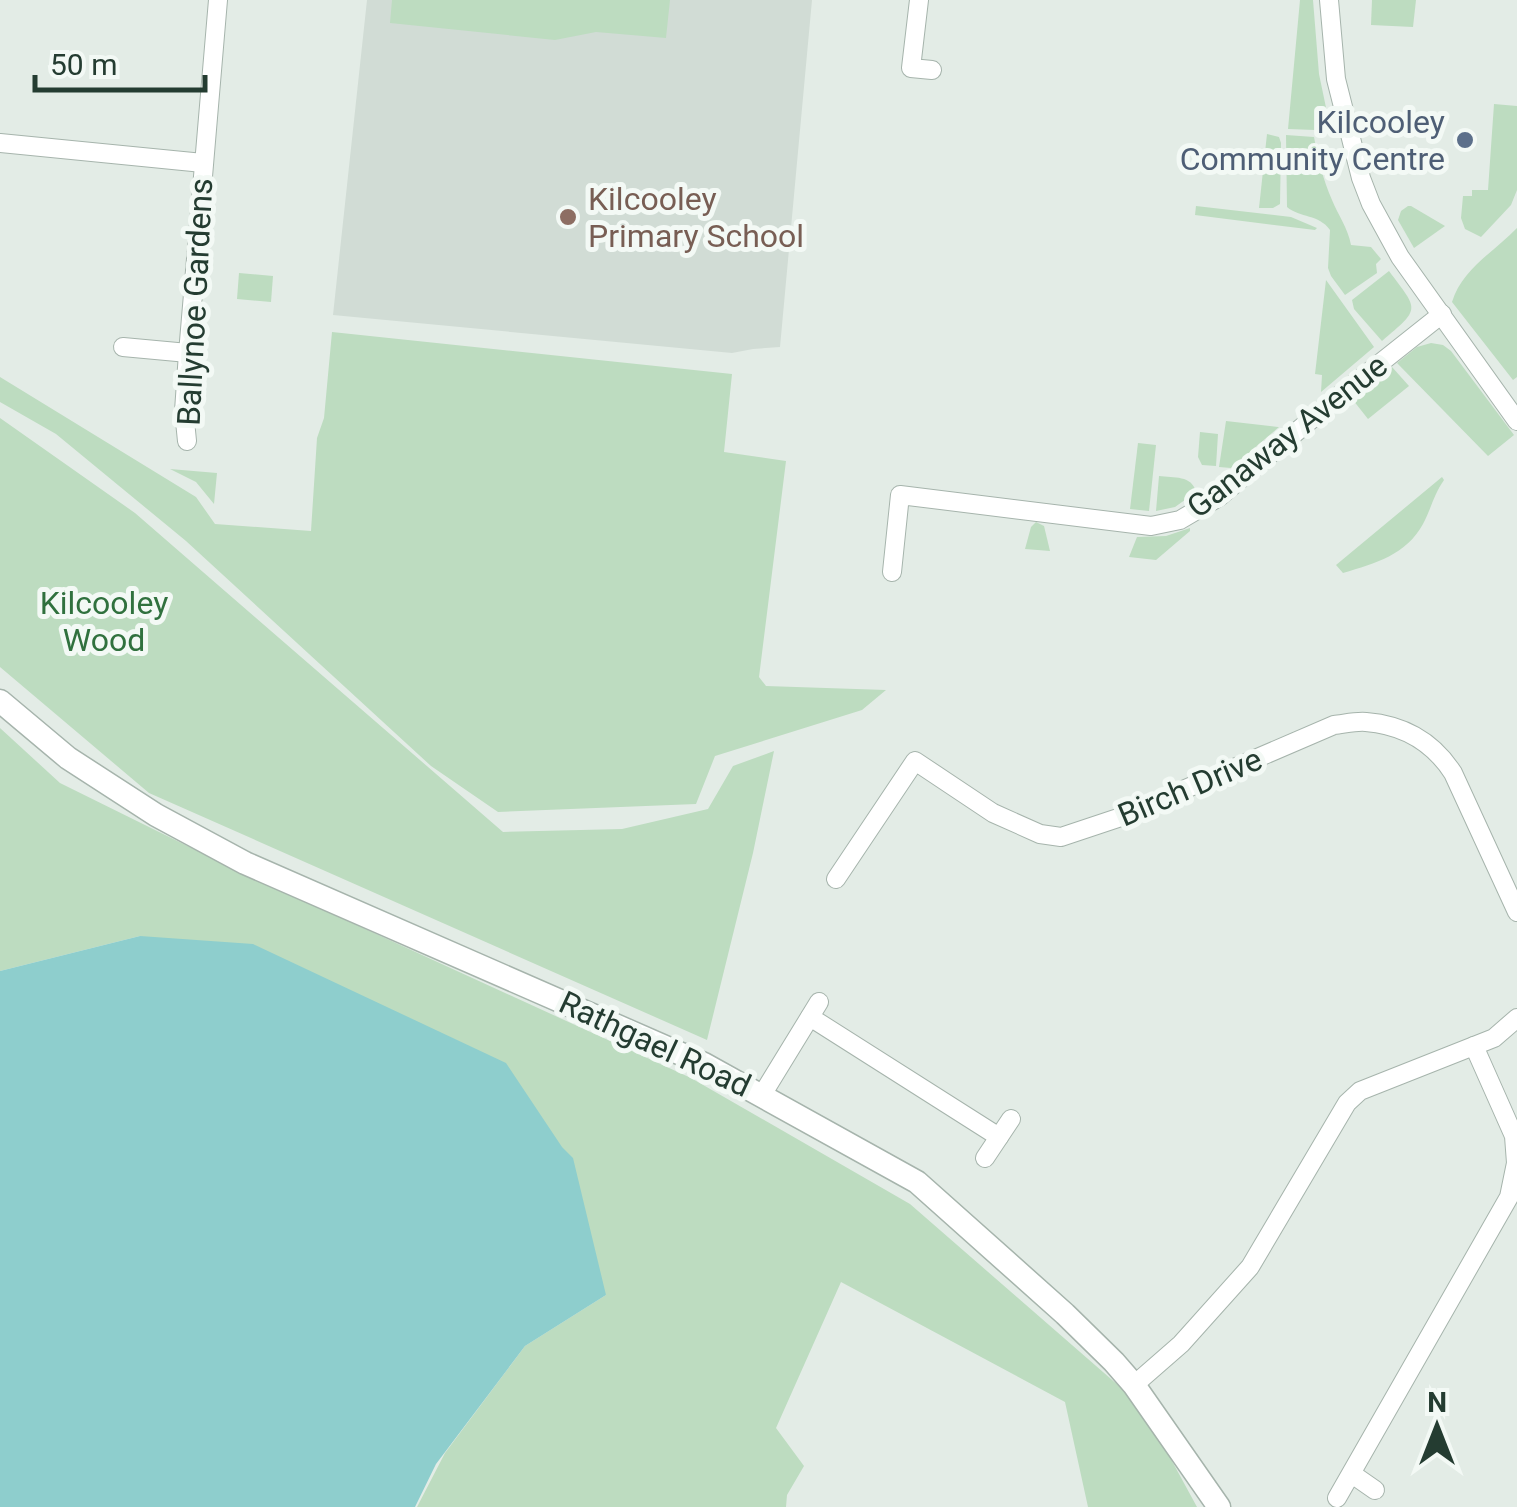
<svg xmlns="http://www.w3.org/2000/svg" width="1517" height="1507" viewBox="0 0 1517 1507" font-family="Roboto,sans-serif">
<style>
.built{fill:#d1dcd5}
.green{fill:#bddcc0}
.water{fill:#8ececd}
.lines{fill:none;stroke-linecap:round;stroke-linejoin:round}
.minor-casing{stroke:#a6b4ac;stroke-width:20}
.tertiary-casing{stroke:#a6b4ac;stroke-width:25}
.minor{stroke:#fff;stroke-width:18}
.tertiary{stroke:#fff;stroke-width:22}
.service-dot{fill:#5c6f8a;stroke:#f3f9f5;stroke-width:4}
.education-dot{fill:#8d6e63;stroke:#f3f9f5;stroke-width:4}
.labels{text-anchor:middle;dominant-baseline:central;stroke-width:10;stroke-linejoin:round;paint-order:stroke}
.service-label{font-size:32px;fill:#4e5e75;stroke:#f3f9f5;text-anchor:end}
.education-label{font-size:32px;fill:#785e54;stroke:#f3f9f5;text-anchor:start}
.street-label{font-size:32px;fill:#243c31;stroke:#f3f9f5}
.park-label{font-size:32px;fill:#30713e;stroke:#f3f9f5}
</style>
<rect width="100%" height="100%" fill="#e3ece6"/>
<path class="built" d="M 367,0 L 812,0 L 780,347 L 753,349 L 732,353 L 333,315 Z"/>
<g class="green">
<path d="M 392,0 L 670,0 L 666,38 L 596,32 L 555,40 L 390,23 Z"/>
<path d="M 1300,0 L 1313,0 L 1319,74 L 1329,122 L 1315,130 L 1288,129 Z"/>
<path d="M 1372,0 L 1416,0 L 1413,27 L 1371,25 Z"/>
<path d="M 1494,104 L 1517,106 L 1517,190 L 1511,205 L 1481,237 L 1465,229 L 1461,218 L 1463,196 L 1472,196 L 1472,190 L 1488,190 Z"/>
<path d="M 1267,134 L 1279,137 L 1281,143 L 1280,204 L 1273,208 L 1259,208 Z"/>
<path d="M 1286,135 L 1314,137 C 1318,159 1323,179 1332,200 C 1338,215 1348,228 1351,245 L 1371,247 L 1381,259 L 1376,264 L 1377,273 L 1345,295 L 1331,276 L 1328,268 L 1330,230 C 1319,214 1300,218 1287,207 Z"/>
<path d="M 1196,206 L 1291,217 L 1317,228 L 1315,230 L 1195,215 Z"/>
<path d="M 1408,206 L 1411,206 L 1445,226 L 1414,248 L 1398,220 L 1401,211 Z"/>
<path d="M 1517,228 L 1517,377 L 1513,380 L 1452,302 C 1462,269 1494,252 1517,228 Z"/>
<path d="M 1389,271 C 1419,311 1421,308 1382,341 L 1354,309 L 1352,300 Z"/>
<path d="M 239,273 L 273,276 L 271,302 L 237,299 Z"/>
<path d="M 1326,280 L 1374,347 L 1321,392 L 1322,375 L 1315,374 Z"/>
<path d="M 332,332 L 732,374 L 724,452 L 786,461 L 759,677 L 766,686 L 886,690 L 862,710 L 715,756 L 696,804 L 498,812 L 431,766 L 186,541 L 56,434 L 0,402 L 0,377 L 196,497 L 215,524 L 311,531 L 317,438 L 324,418 Z"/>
<path d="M 1431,343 L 1443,345 L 1451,351 L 1514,435 L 1488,456 L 1397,363 L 1417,347 Z"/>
<path d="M 1392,367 L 1409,386 L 1368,419 L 1353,400 Z"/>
<path d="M 0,418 L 135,513 L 503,832 L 622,829 L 708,809 L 733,766 L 774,751 L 753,853 L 707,1040 L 149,793 L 0,667 Z"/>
<path d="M 1226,421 L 1278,427 L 1279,427 L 1231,468 L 1219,467 Z"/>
<path d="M 1200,432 L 1218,434 L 1216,466 L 1202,465 L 1198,457 Z"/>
<path d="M 1138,443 L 1156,445 L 1149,511 L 1130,509 Z"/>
<path d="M 170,469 L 217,473 L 214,504 L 196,482 Z"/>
<path d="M 1159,476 C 1174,478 1192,475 1196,492 L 1175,507 L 1156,511 Z"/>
<path d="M 1442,477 L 1444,480 C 1434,494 1431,509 1423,524 C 1406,555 1376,563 1343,573 L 1336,565 Z"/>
<path d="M 1036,522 L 1044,526 L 1050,551 L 1025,549 L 1031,527 Z"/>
<path d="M 1190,528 L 1190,531 L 1156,560 L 1129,557 L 1137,537 L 1166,536 Z"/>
<path d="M 0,728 L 60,783 L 232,868 L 691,1078 L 910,1204 L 1142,1406 L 1197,1507 L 1088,1507 L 1065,1402 L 841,1282 L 776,1428 L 804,1466 L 787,1495 L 786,1507 L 417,1507 L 445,1453 L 525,1346 L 606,1295 L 140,936 L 0,971 Z"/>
</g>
<path class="water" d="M 140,936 L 253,944 L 506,1063 L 562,1147 L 573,1158 L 606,1295 L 525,1346 L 436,1464 L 415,1507 L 0,1507 L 0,971 Z"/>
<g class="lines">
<g class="minor-casing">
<g id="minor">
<path d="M 919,0 L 911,68 L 932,70"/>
<path d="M 1329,0 L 1336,79 L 1361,178 L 1371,204 L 1400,257 L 1517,421"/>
<path d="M 0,143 L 203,163"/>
<path d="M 123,347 L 188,353"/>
<path d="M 187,441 L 184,411 L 188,353 L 218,0"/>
<path d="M 892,572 L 900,495 L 1151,526 L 1180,520 L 1219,497 L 1345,391 L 1442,314"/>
<path d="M 836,879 L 915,761 L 993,813 L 1040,834 L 1061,837 L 1118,818 L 1334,725 C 1344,724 1356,721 1366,722 C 1403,725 1433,742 1453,773 L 1517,912"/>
<path d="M 810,1017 L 999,1137"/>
<path d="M 762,1095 L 819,1002"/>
<path d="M 985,1158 L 1011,1119"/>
<path d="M 1134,1385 L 1181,1344 L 1250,1267 L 1347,1103 L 1360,1091 L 1494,1038 L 1517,1018"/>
<path d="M 1352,1474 L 1375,1490"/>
<path d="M 1337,1498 L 1509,1197 L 1516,1163 L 1514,1136 L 1474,1046"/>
</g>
</g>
<g class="tertiary-casing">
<path id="tertiary" d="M 0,701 L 68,758 L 156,815 L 245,863 L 704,1064 L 917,1182 L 1065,1314 L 1114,1362 L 1134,1385 L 1219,1507"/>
</g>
<use href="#minor" class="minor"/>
<use href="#tertiary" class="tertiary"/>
</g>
<circle class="service-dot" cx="1465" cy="140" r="10"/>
<circle class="education-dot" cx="568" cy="217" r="10"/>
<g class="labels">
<g class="service-label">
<text x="1445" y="122">Kilcooley<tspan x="1445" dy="37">Community Centre</tspan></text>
</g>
<g class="education-label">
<text x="588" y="199">Kilcooley<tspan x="588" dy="37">Primary School</tspan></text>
</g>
<g class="street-label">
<text transform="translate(195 302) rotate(-87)">Ballynoe Gardens</text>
<text transform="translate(1287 436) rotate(-38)">Ganaway Avenue</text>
<text transform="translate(1190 787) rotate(-23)">Birch Drive</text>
<text transform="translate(655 1044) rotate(25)">Rathgael Road</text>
</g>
<g class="park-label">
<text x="104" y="603">Kilcooley<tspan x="104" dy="37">Wood</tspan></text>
</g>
</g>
<g transform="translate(1437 1427)" stroke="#f3f9f5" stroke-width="8" paint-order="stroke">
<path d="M0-8L18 38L0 25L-18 38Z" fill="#243c31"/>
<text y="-15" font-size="28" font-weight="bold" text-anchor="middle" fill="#243c31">N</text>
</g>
<path d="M35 75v15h170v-15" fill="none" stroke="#243c31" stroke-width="5"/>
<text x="50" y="75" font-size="30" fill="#243c31" stroke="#f3f9f5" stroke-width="8" paint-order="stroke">50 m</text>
</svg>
